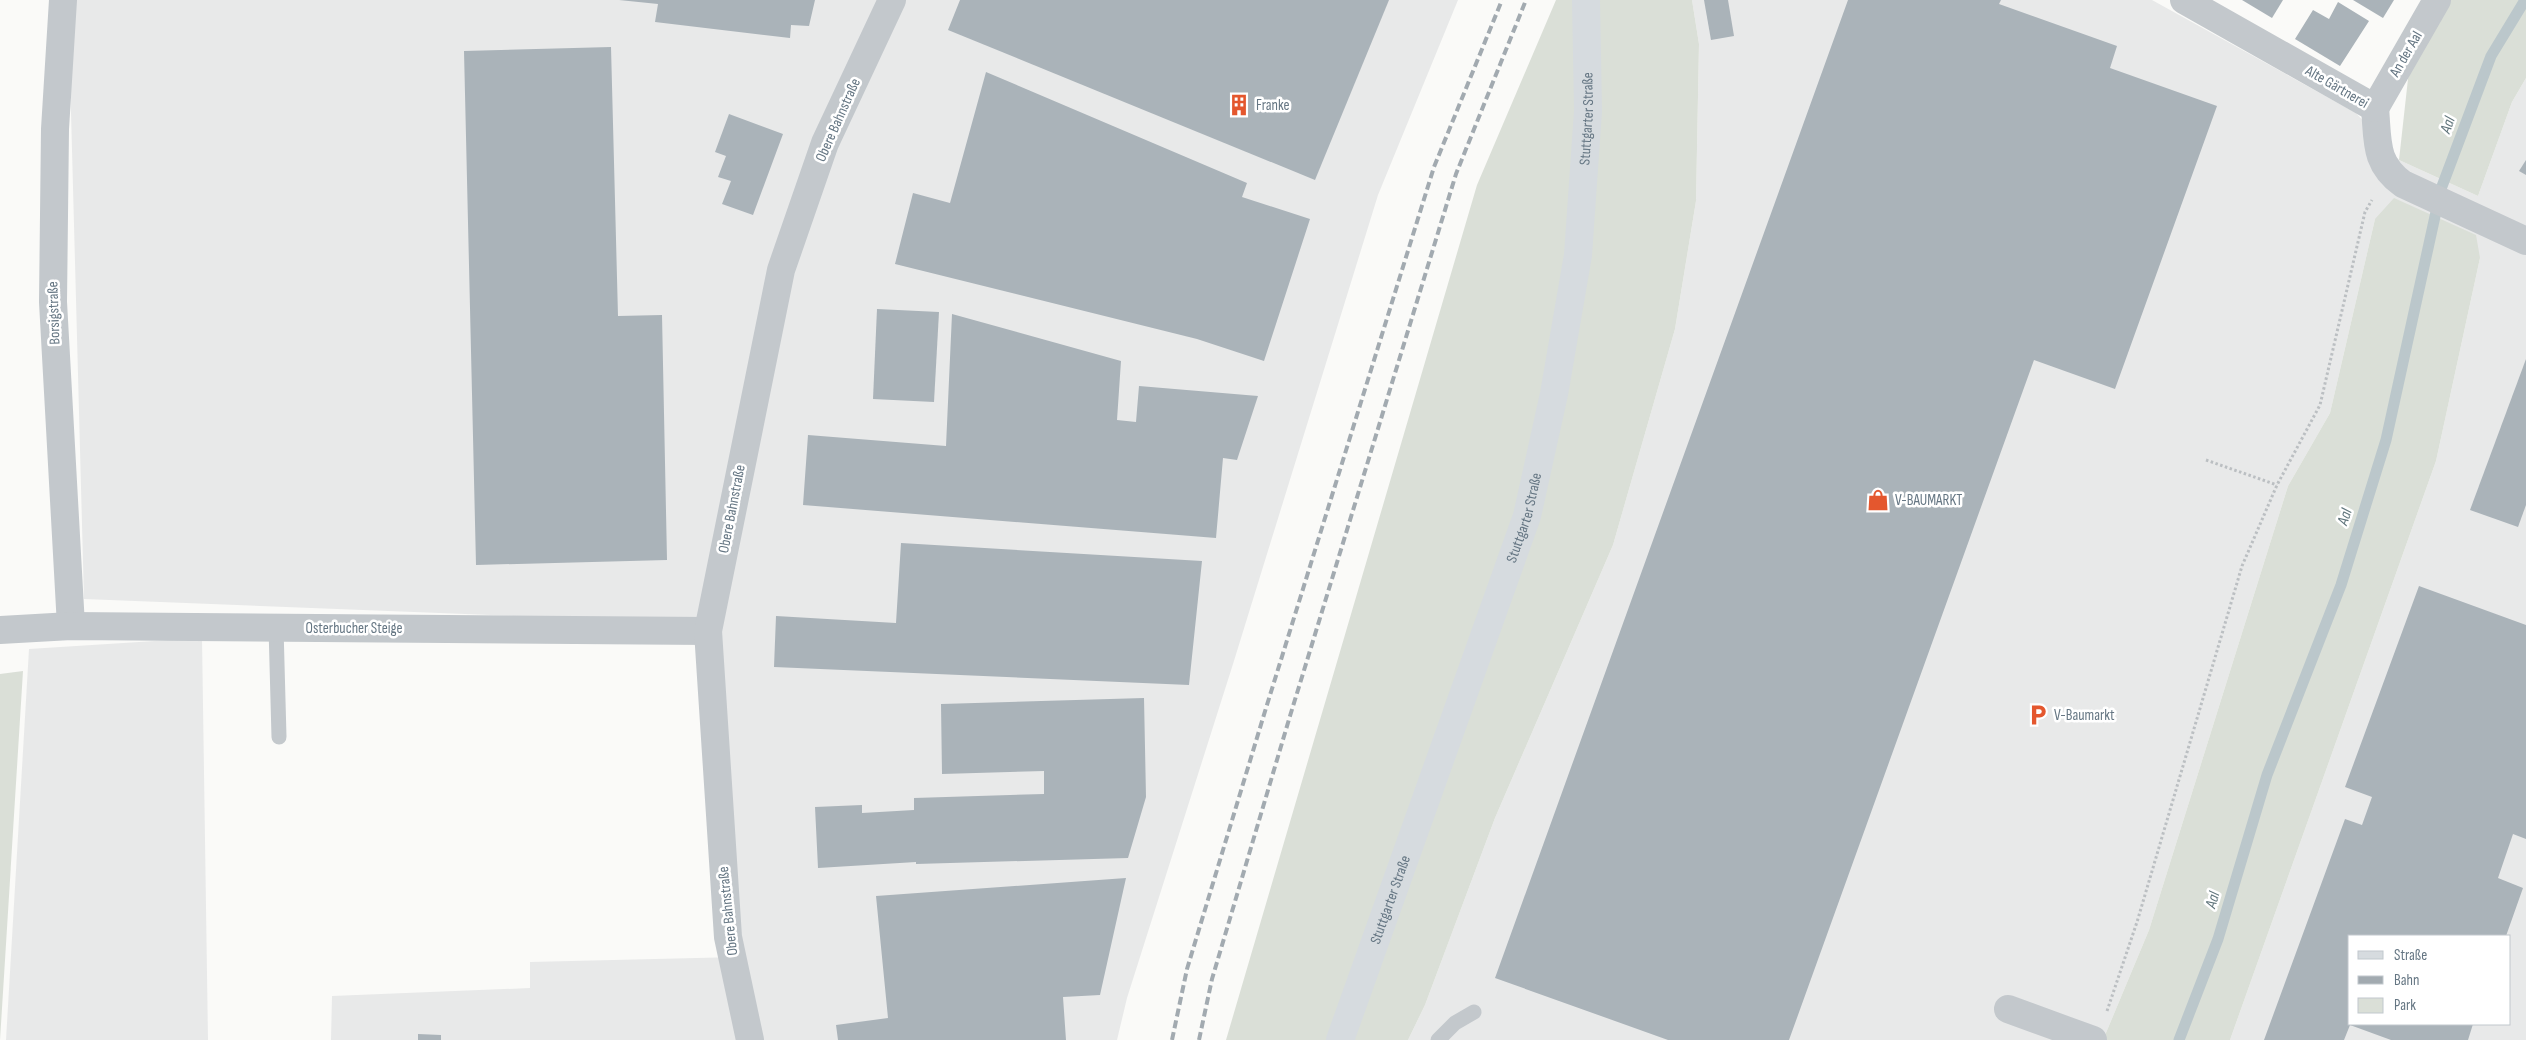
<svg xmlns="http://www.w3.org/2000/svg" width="2526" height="1040" viewBox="0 0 2526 1040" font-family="'Sofia Sans Condensed',sans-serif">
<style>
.built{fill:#e8e9e9;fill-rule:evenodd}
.green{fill:#dadfd7}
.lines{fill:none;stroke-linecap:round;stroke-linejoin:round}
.stream{stroke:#bbc7cb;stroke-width:11}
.building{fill:#aab3b9}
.path{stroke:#bbbfc2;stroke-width:3;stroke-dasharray:2.5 2.5;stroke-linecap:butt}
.service{stroke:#c3c8cc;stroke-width:15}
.minor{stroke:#c3c8cc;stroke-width:28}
.tertiary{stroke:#c3c8cc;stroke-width:28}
.secondary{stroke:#d6dbdf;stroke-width:28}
.rail{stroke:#a2aab0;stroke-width:4;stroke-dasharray:8 4;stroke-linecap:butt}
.labels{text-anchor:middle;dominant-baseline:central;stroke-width:5;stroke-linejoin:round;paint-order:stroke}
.street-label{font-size:15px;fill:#657683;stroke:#fff}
.poi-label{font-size:15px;fill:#657683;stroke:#fff;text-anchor:start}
.water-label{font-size:16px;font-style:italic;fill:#60757c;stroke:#fff}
</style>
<rect width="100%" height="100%" fill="#fafaf8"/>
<g class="built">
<path d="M 68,0 L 1458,0 L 1378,195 L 1233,664 L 1127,998 L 1117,1040 L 331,1040 L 332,996 L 530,988 L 530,962 L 738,957 L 717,624 L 84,599 Z"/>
<path d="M 1692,0 L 2152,0 L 2356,113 L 2399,160 L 2478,196 L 2512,102 L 2526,78 L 2526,1040 L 2230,1040 L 2436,461 L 2480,258 L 2375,219 L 2330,413 L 2288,486 L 2149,930 L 2103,1040 L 1408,1040 L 1425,1005 L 1495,818 L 1613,545 L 1675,329 L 1696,201 L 1699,44 ZM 2350,936 L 2510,936 L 2510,1024 L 2350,1024 Z"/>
<path d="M 202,638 L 208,1040 L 6,1040 L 29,649 Z"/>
</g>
<g class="green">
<path d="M 1556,0 L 1692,0 L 1699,44 L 1696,201 L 1675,329 L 1613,545 L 1495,818 L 1425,1005 L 1408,1040 L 1226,1040 L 1477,185 Z"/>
<path d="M 2450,0 L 2526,0 L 2526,78 L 2512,102 L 2478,196 L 2399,160 L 2409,70 Z"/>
<path d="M 2394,198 L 2476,235 L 2480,258 L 2436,461 L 2230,1040 L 2103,1040 L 2149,930 L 2288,486 L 2330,413 L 2375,219 Z"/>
<path d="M 23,671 L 0,1040 L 0,674 Z"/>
</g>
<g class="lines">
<path class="stream" d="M 2179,1040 L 2218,939 L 2267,775 L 2341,585 L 2386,440 L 2441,189 L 2491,56 L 2525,0"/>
</g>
<g class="building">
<path d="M 619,0 L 815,0 L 809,26 L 791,25 L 790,38 L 655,22 L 658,4 Z"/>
<path d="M 960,0 L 1389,0 L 1315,180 L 948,30 Z"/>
<path d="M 1704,0 L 1728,0 L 1734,36 L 1711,40 Z"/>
<path d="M 1848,0 L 2001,0 L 1999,4 L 2117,46 L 2110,68 L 2217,106 L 2115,389 L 2034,360 L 1789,1040 L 1668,1040 L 1495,978 Z"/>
<path d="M 2242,0 L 2283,0 L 2272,18 Z"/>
<path d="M 2353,0 L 2394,0 L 2383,18 Z"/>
<path d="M 2338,2 L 2369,21 L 2340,66 L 2295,39 L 2313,10 L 2329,19 Z"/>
<path d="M 611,47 L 618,316 L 662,315 L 667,560 L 476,565 L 464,51 Z"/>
<path d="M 986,72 L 1247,183 L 1242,197 L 1310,219 L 1264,361 L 1197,339 L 895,264 L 913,193 L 950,203 Z"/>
<path d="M 729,114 L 783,134 L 753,215 L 722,204 L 731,181 L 718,177 L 726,156 L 715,152 Z"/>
<path d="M 2526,160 L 2526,175 L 2519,171 Z"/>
<path d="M 877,309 L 939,312 L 934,402 L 873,399 Z"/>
<path d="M 952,314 L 1121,361 L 1117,420 L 1136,422 L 1139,386 L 1258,396 L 1237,460 L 1223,458 L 1216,538 L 803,505 L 808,435 L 946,446 Z"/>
<path d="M 2526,359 L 2526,505 L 2518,527 L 2470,510 Z"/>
<path d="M 901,543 L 1202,561 L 1189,685 L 774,667 L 776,616 L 896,623 Z"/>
<path d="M 2419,586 L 2526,625 L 2526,839 L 2513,834 L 2498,878 L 2523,888 L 2506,936 L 2350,936 L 2350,1024 L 2473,1024 L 2468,1040 L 2391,1040 L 2350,1025 L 2344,1040 L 2264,1040 L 2345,819 L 2362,825 L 2372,797 L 2345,787 Z"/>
<path d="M 1144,698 L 1146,797 L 1128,858 L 916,864 L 916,862 L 818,868 L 815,807 L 862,805 L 862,813 L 914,810 L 914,798 L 1044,794 L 1044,771 L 942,774 L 941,704 Z"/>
<path d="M 1126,878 L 1100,995 L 1063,997 L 1066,1040 L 838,1040 L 836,1025 L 888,1018 L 876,896 Z"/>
<path d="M 418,1034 L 441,1035 L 441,1040 L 418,1040 Z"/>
</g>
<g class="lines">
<g class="path">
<path d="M 2206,460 L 2277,485"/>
<path d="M 2107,1011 L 2137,922 L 2242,566 L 2277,485 L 2320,405 L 2365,212 L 2372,200"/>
</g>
<g class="service">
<path d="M 276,627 L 279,737"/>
<path d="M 1438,1040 L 1455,1023 L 1474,1012"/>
</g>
<g class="minor">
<path d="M 63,0 L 55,129 L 53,302 L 71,626"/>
<path d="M 2184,0 L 2375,108"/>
<path d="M 2375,108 C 2378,141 2374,163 2403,184 L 2526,241"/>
<path d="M 2375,108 L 2437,0"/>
<path d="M 0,630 L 71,626 L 708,631"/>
<path d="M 2008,1009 L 2093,1040"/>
</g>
<path class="tertiary" d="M 750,1040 L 728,937 L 708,631 L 781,270 L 825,143 L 892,0"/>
<path class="secondary" id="s1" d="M 1340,1040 L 1527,516 L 1554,394 L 1578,255 L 1588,111 L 1586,0"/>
<g class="rail">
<path d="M 1172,1040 L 1187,969 L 1266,708 L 1434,167 L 1502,0"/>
<path d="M 1199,1040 L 1212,979 L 1290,716 L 1456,174 L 1526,0"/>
</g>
</g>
<defs>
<g id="building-bare" transform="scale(1.725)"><path d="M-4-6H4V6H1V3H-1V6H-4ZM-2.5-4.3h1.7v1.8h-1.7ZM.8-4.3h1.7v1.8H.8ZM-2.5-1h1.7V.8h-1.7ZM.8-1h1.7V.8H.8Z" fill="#e4572e" stroke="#fff" stroke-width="2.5" paint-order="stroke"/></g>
<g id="shop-bare" transform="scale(1.725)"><path d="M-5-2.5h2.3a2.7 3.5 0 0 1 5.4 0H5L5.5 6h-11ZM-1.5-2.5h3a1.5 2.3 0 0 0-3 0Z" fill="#e4572e" stroke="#fff" stroke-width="2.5" paint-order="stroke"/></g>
<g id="parking-bare" transform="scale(1.725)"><path d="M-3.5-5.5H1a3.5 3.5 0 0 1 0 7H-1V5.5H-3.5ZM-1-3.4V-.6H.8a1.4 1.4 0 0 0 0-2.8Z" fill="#e4572e" stroke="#fff" stroke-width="2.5" paint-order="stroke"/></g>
</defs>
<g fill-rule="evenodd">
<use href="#building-bare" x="1239" y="105"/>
<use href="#shop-bare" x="1878" y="500"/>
<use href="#parking-bare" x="2038" y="715"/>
</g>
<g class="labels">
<g class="street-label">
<text transform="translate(2406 54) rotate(-60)">An der Aal</text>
<text transform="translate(2337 87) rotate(30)">Alte Gärtnerei</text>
<text stroke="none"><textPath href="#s1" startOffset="959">Stuttgarter Straße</textPath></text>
<text transform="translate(838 120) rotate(-66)">Obere Bahnstraße</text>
<text transform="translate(54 313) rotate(-92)">Borsigstraße</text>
<text transform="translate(732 509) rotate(-79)">Obere Bahnstraße</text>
<text stroke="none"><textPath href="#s1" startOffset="554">Stuttgarter Straße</textPath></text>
<text x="354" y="628">Osterbucher Steige</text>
<text stroke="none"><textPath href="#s1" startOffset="149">Stuttgarter Straße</textPath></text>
<text transform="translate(728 911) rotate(-96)">Obere Bahnstraße</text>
</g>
<g class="poi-label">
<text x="1256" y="105">Franke</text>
<text x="1895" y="500">V-BAUMARKT</text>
<text x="2054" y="715">V-Baumarkt</text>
</g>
<g class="water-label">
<text transform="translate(2448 125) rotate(-70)">Aal</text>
<text transform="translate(2345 517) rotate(-72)">Aal</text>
<text transform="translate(2213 900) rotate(-74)">Aal</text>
</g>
</g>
<rect x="2348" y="935" width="162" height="90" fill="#ffffff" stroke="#c1c8cd"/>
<rect x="2358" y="951" width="25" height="8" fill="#d6dbdf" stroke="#c1c8cd"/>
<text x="2394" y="960" font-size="15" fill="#657683">Straße</text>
<rect x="2358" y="976" width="25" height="8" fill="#a2aab0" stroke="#c1c8cd"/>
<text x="2394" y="985" font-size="15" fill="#657683">Bahn</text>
<rect x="2358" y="998" width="25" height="15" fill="#dadfd7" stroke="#c1c8cd"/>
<text x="2394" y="1010" font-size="15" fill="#657683">Park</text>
</svg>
